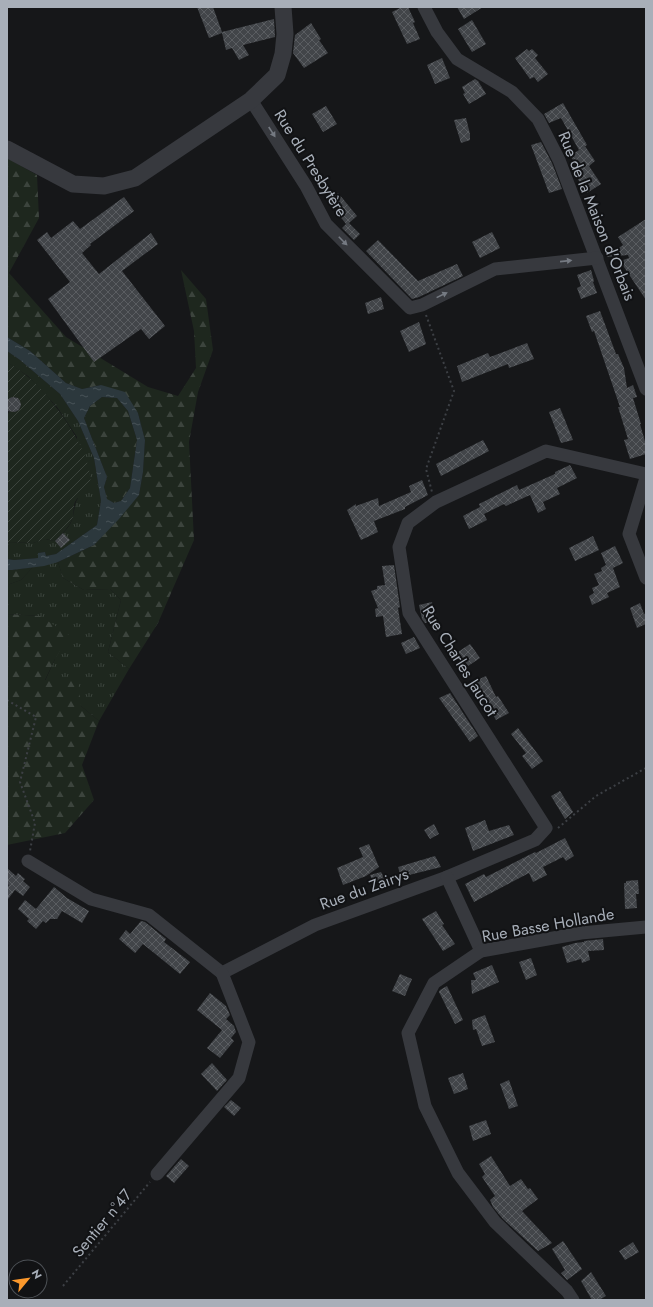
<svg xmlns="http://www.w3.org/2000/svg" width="653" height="1307" viewBox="0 0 653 1307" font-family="Jost,sans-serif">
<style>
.grass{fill:url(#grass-tufts)}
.forest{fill:url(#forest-firs)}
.garden{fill:url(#garden-furrows)}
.water{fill:url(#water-ripples);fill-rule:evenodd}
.building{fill:url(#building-cross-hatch)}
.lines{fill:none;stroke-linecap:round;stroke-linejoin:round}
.path{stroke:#3d4045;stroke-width:2;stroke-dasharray:2 3;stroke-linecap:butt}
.minor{stroke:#37393e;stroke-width:13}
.tertiary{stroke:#37393e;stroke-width:17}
.oneway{fill:#757a82}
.labels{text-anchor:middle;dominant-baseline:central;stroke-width:4;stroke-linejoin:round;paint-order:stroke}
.street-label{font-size:16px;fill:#a8afb9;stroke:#111214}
</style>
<defs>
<pattern id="grass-tufts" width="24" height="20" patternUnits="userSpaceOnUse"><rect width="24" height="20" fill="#1e271e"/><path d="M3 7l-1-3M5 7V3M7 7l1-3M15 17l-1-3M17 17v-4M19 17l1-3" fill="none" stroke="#3c443d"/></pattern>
<pattern id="forest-firs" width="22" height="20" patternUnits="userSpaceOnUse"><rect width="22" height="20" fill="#1e271e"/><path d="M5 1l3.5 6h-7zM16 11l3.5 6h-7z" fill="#3c443d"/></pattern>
<pattern id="garden-furrows" width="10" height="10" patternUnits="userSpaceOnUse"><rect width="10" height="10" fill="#1e271e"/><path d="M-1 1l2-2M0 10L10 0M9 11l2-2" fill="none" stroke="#3c443d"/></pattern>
<pattern id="water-ripples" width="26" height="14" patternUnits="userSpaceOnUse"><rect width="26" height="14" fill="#2c383d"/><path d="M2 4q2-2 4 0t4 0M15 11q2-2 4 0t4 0" fill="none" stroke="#485257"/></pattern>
<pattern id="building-cross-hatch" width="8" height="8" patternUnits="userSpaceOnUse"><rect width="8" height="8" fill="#424549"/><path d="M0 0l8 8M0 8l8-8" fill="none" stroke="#5a5d61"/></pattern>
</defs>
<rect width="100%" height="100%" fill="#161719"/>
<g class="grass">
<path d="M 7,351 L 20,360 L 60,394 L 78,421 L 94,458 L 101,501 L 97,525 L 56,554 L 46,556 L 45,552 L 38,553 L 39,558 L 14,560 L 7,559 L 7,542 L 33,543 L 45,539 L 54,541 C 62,534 71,527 73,516 C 75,509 74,504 78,498 L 77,437 L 57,407 L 28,376 L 7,362 Z"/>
<path d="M 58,562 L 63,578 L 84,590 L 110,589 L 121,600 L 108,652 L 129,669 L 99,721 L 81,706 L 45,681 L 55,659 L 40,616 L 7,614 L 7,585 L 21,580 L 33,567 Z"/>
</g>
<g class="forest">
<path d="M 7,158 L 37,175 L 39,218 L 9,273 L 66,337 L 148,387 L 178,396 L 196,368 L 194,331 L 181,270 L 206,299 L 213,350 L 198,392 L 189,442 L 194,540 L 158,623 L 129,669 L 108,652 L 121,600 L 110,589 L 84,590 L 63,578 L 58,562 L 94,545 L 139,495 L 143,472 L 145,440 L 138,413 L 101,385 L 82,389 L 66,383 L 30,351 L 7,337 Z"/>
<path d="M 102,397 L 117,398 L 128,411 L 137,440 L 130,488 L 121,501 L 114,503 L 107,500 L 104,487 L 107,477 L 84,418 L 90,406 Z"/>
<path d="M 33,567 L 21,580 L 7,585 L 7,570 L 12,570 Z"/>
<path d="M 7,614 L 40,616 L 69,635 L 55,659 L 45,680 L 78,681 L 81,706 L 99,721 L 82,765 L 94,800 L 65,833 L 7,845 Z"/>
</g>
<path class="garden" d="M 7,362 C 14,366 21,371 27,376 C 50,394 95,454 90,484 C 88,494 79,494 75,502 C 73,507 74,512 73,517 C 69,528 62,534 54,541 L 46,539 L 33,543 L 7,542 L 7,415 L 10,411 L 15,412 L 19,410 L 21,405 L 18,398 L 12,397 L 7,401 Z"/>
<path class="water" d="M 7,337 L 30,351 L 66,383 L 82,389 L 101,385 L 125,392 L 138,413 L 145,440 L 143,472 L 139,495 L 119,519 L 94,545 L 58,562 L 44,566 L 12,570 L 7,570 L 7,559 L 14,560 L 38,558 L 38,553 L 45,552 L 46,556 L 56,554 L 97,525 L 101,501 L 94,458 L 78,421 L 60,394 L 20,360 L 7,351 ZM 102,397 L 117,398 L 128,411 L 137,440 L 130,488 L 121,501 L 114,503 L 107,499 L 104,487 L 107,477 L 84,418 L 90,406 Z"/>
<g class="building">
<path d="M 197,7 L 213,7 L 222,32 L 274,19 L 275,37 L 243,45 L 249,55 L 239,60 L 232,48 L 226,50 L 222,33 L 209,38 Z"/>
<path d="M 402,7 L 408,7 L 415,22 L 413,23 L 420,39 L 407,44 L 392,12 Z"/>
<path d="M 457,7 L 483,7 L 464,19 Z"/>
<path d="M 472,20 L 486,44 L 472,52 L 458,29 Z"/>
<path d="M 311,23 L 321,39 L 319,40 L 328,53 L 304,68 L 293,53 L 295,35 Z"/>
<path d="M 527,49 L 529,51 L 532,49 L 538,55 L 535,58 L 548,74 L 538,82 L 534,77 L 530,79 L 515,58 Z"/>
<path d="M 442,58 L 450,78 L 435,84 L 427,65 Z"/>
<path d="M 475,79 L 478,81 L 486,94 L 469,104 L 463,94 L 465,93 L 462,87 Z"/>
<path d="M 563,103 L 587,145 L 579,150 L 561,118 L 549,123 L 544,114 Z"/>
<path d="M 326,106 L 337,124 L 323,132 L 312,114 Z"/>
<path d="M 466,118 L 470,134 L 470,140 L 461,143 L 454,120 Z"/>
<path d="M 541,142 L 552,163 L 562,189 L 549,193 L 531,145 Z"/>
<path d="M 585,146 L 595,161 L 589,166 L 601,184 L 587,193 L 575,175 L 581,171 L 570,156 Z"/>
<path d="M 338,193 L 357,216 L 349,223 L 360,234 L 354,240 L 342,228 L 346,224 L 328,201 Z"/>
<path d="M 124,197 L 134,211 L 90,244 L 91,245 L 82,253 L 99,274 L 151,233 L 158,244 L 122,271 L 165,326 L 149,339 L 141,329 L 94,362 L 48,299 L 70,282 L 37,240 L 47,232 L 51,238 L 73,221 L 80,229 Z"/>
<path d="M 646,219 L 646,300 L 620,261 L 629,258 L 628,255 L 606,257 L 623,245 L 618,237 Z"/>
<path d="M 492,232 L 500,248 L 480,258 L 472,242 Z"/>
<path d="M 378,240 L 418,281 L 457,264 L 463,276 L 419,297 L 412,299 L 366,251 Z"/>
<path d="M 591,270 L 594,281 L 593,282 L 597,293 L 581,299 L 577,288 L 581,286 L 577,275 Z"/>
<path d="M 381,297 L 384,309 L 368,314 L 365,303 Z"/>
<path d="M 600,311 L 616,354 L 618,354 L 624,368 L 627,388 L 633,385 L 637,397 L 633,398 L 641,424 L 640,424 L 646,445 L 646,454 L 630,459 L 624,440 L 628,439 L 619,410 L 618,407 L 620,407 L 594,331 L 592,332 L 586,316 Z"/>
<path d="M 419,322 L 426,344 L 409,352 L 400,331 Z"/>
<path d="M 527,343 L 534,359 L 509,368 L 508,364 L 462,382 L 457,366 L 488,353 L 490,357 Z"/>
<path d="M 12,397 L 18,398 L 20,401 L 21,405 L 19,410 L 15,412 L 7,411 L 7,400 Z"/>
<path d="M 560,408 L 573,440 L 561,443 L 549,412 Z"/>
<path d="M 483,440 L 489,451 L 441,476 L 436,464 Z"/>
<path d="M 570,465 L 577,478 L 557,488 L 560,494 L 543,502 L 546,509 L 538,513 L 530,495 L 506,506 L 504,504 L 484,514 L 487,520 L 469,529 L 463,516 L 480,507 L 479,504 L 517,485 L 519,490 L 555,474 L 555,472 Z"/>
<path d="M 422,480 L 428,495 L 405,507 L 405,509 L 374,521 L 378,532 L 361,540 L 347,510 L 356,504 L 356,506 L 378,498 L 379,506 L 411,492 L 409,486 Z"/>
<path d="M 63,533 L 70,540 L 61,548 L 55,541 Z"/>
<path d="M 593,536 L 599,550 L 575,561 L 569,548 Z"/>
<path d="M 615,546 L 623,563 L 613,568 L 620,587 L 607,593 L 609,597 L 592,605 L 589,596 L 594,593 L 592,588 L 599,585 L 594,574 L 602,571 L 601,568 L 606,565 L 601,553 Z"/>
<path d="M 394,565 L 400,607 L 398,608 L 402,634 L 386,637 L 383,616 L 376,617 L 375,609 L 378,608 L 371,591 L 377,589 L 377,586 L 385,585 L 382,566 Z"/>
<path d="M 432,602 L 437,621 L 425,623 L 422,619 L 419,605 Z"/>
<path d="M 640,603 L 644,614 L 646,613 L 646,624 L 637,628 L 630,608 Z"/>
<path d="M 414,637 L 420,648 L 406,654 L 401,643 Z"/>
<path d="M 470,644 L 480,658 L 468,666 L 458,652 Z"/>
<path d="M 486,676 L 496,697 L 498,696 L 509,713 L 496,720 L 485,700 L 483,701 L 473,682 Z"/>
<path d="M 450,693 L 478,736 L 470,742 L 439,698 Z"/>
<path d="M 518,728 L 543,761 L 532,769 L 522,756 L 526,753 L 511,734 Z"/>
<path d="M 560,791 L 573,812 L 565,819 L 551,796 Z"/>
<path d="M 485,820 L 489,831 L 509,825 L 514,835 L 473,851 L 465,828 Z"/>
<path d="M 434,824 L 439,834 L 430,839 L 424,830 Z"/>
<path d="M 565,838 L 574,856 L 566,861 L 563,857 L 543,867 L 547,875 L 533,882 L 529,873 L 474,902 L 465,884 L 484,874 L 486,877 L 535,852 L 536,853 Z"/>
<path d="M 369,844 L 379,867 L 366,876 L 343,885 L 337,868 L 363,857 L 359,848 Z"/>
<path d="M 435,856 L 441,867 L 401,877 L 398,867 Z"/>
<path d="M 7,868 L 16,876 L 18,873 L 25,879 L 23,881 L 30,887 L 23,896 L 15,890 L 8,899 L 7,898 L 7,887 L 9,885 L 7,884 Z"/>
<path d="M 381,872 L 385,879 L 374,884 L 370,875 Z"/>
<path d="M 638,880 L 639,894 L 636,894 L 637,908 L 625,909 L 624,883 L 626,883 L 626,881 Z"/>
<path d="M 54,887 L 67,898 L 89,911 L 82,923 L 62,911 L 57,919 L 50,919 L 46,923 L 43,921 L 36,929 L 27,921 L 29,919 L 18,909 L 25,900 L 36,909 Z"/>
<path d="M 436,911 L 444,924 L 442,925 L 455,944 L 443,951 L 422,919 Z"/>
<path d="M 141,921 L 145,922 L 156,931 L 166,939 L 164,942 L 190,962 L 180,974 L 143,944 L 135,953 L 119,939 L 126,930 L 130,934 Z"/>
<path d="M 603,939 L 604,950 L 588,951 L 590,960 L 582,963 L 581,959 L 567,963 L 562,947 L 575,943 L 584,942 L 584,941 Z"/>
<path d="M 531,958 L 537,975 L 526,980 L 519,962 Z"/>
<path d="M 492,965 L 499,982 L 472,994 L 471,980 L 476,980 L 473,973 Z"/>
<path d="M 400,974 L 412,979 L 405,996 L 392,991 Z"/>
<path d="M 447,986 L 463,1020 L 455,1024 L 439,992 L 440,990 Z"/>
<path d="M 210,993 L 226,1006 L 230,1015 L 226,1019 L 234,1026 L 236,1032 L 231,1038 L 234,1041 L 220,1058 L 207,1048 L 222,1030 L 197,1010 Z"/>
<path d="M 485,1015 L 495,1042 L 482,1046 L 476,1029 L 473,1030 L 472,1020 Z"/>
<path d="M 212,1063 L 227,1080 L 217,1091 L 201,1074 Z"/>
<path d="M 463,1073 L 468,1089 L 454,1094 L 448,1078 Z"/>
<path d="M 509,1080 L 518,1106 L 509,1109 L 500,1084 Z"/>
<path d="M 231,1100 L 241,1108 L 234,1116 L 224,1107 Z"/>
<path d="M 486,1120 L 491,1134 L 473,1141 L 469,1126 Z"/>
<path d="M 491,1156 L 510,1186 L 521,1179 L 528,1189 L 530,1188 L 538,1199 L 522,1211 L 552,1243 L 538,1251 L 503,1219 L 493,1207 L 490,1200 L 495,1196 L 482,1177 L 485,1174 L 479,1164 Z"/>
<path d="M 181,1159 L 189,1166 L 174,1183 L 166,1176 Z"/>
<path d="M 563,1241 L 582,1269 L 567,1280 L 561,1273 L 565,1270 L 552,1249 Z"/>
<path d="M 633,1242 L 639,1252 L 625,1260 L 619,1251 Z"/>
<path d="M 591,1272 L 606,1296 L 599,1300 L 592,1300 L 581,1281 Z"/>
</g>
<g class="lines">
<g class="path">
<path d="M 426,315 L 454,391 L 426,469 L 432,492"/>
<path d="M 7,700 L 36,717 L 20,782 L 35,823 L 30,851"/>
<path d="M 558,828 L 596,796 L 646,768"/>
<path d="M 63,1286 L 150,1182"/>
</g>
<g class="minor">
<path d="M 424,7 L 437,32 L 457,59 L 512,92 L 538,119 L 559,160 L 646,389"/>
<path d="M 251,100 L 306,186 L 326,224 L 410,308 L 422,305 L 495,269 L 597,258"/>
<path d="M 646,478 L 629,534 L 646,578"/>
<path d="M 28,861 L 91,899 L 149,915 L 222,973 L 315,925 L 447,877 L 535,840 L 546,828 L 409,613 L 399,547 L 408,523 L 436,502 L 546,451 L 646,474"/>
<path d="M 447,877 L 481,951"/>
<path d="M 157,1174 L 239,1078 L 249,1042 L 222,973"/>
<path d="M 573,1300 L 567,1291 L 495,1222 L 458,1173 L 425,1106 L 408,1033 L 434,983 L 481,951 L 581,933 L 646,927"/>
</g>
<path class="tertiary" d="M 7,149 L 73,184 L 104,186 L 135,178 L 251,100 L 277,75 L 283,54 L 285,34 L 283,7"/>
</g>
<defs><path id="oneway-solid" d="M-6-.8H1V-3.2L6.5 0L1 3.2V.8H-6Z"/></defs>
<g class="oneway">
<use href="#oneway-solid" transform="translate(272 132) rotate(57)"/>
<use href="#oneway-solid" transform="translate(343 241) rotate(45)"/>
<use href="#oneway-solid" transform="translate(566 261) rotate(-6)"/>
<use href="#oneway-solid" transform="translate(442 295) rotate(-26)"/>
</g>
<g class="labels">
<g class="street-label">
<text transform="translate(311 163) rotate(58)">Rue du Presbytère</text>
<text transform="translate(597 216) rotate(68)">Rue de la Maison d'Orbais</text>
<text transform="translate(460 661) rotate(58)">Rue Charles Jaucot</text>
<text transform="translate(364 889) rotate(-20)">Rue du Zairys</text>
<text transform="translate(548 925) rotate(-10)">Rue Basse Hollande</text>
<text transform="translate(102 1223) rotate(-50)">Sentier n°47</text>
</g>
</g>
<rect width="653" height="1307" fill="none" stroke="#a8afb9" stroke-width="16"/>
<g transform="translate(28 1279) rotate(61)"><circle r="19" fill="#111214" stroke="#4d5156"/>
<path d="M0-3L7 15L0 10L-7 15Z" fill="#fb982c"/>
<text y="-6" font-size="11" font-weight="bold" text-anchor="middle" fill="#a8afb9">N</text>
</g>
</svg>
